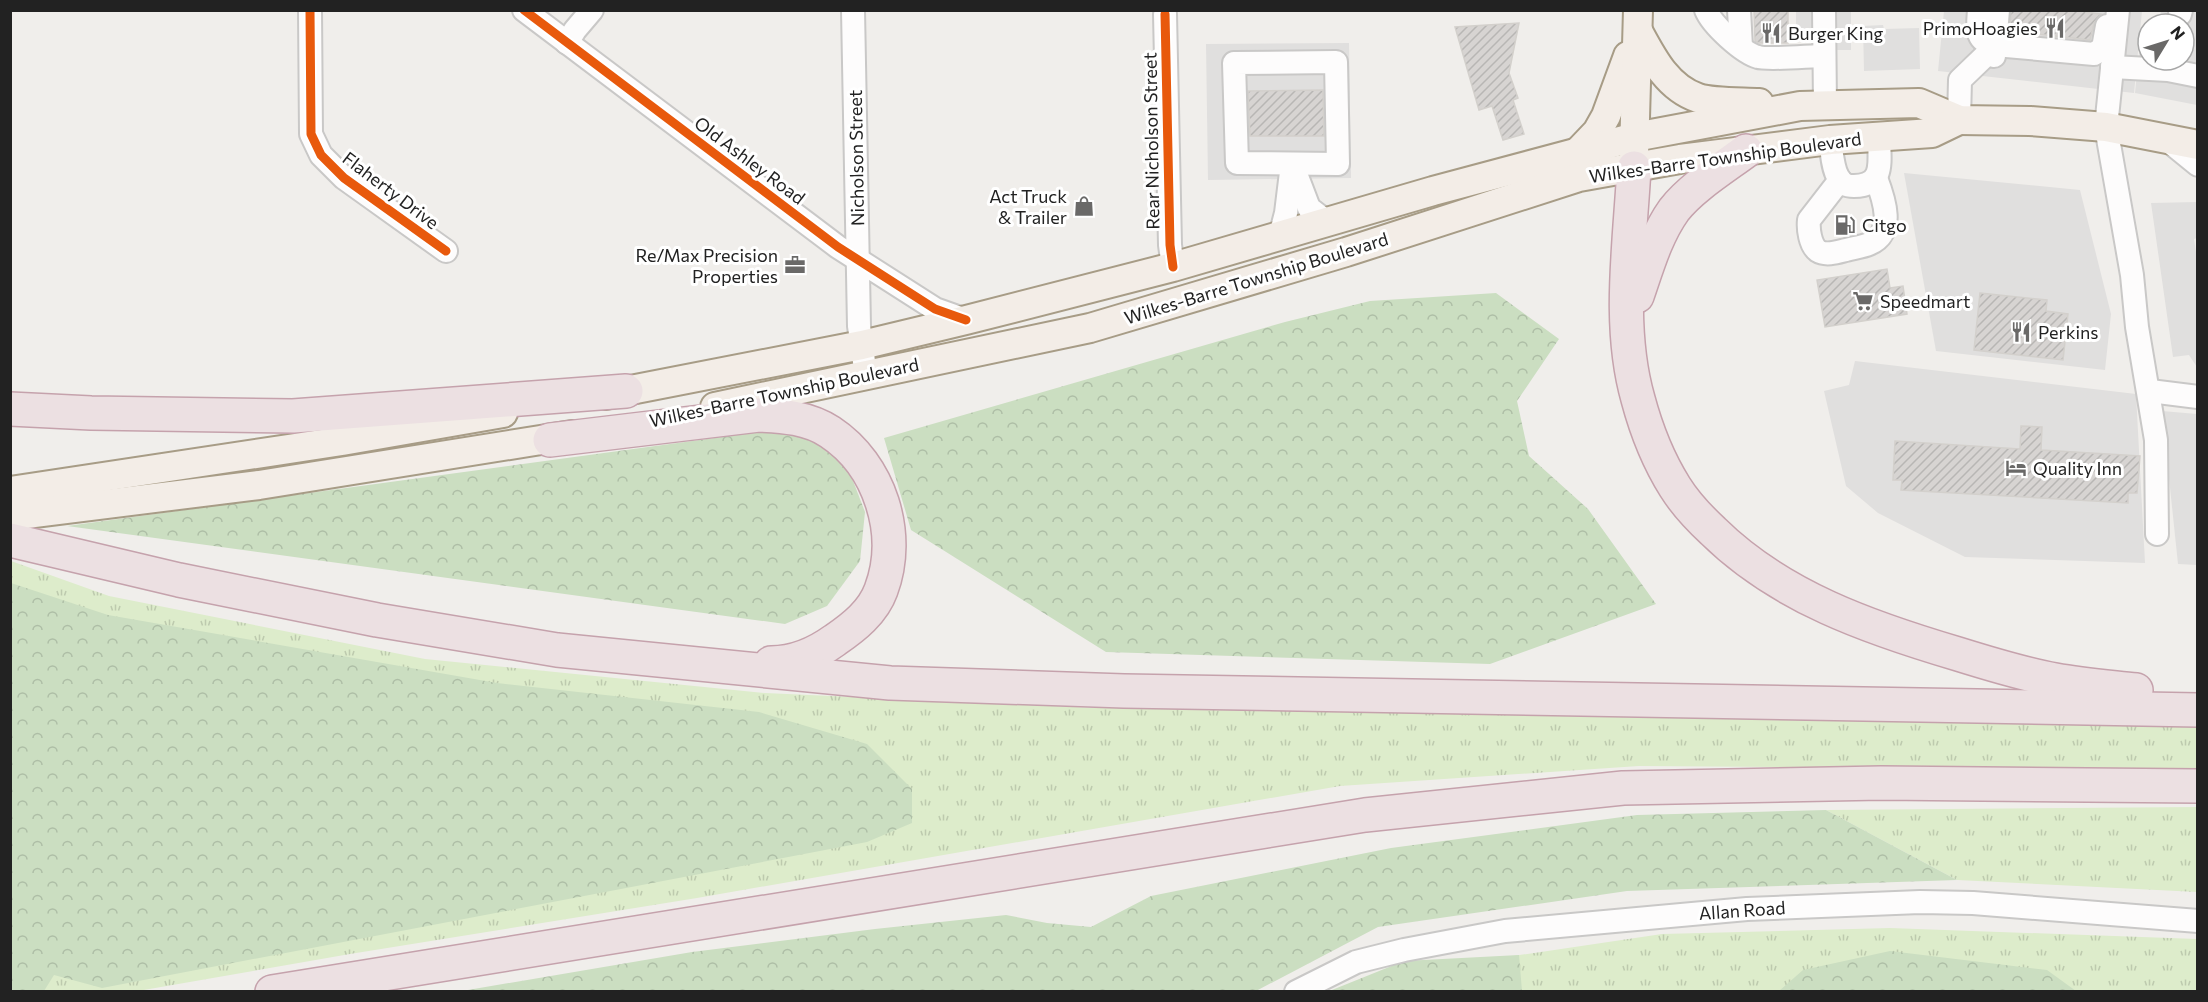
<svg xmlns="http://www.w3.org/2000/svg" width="2208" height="1002" viewBox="0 0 2208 1002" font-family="Commissioner,sans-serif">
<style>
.grass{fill:url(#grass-tufts)}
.forest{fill:url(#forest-crowns)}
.parking{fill:#e0dfde}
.building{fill:url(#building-hatch);stroke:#d3d0cc;stroke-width:1.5}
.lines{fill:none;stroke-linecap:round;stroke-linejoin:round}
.minor-casing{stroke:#c9c8c7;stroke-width:26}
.major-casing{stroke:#a79c86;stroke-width:32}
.highway-casing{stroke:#c5a2ac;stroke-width:36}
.minor{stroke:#fdfcfc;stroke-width:22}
.major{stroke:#f3ede7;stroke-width:28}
.highway{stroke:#ece0e2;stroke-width:33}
.cycleway-casing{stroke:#fff;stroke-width:13}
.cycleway{stroke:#e8590c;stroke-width:9}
.labels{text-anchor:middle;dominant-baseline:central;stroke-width:6;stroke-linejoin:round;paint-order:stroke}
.poi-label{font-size:18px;fill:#222;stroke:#fff;text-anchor:start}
.street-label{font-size:18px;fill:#222;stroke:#fff}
</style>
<defs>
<pattern id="grass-tufts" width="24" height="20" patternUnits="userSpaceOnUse" patternTransform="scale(1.5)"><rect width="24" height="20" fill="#ddeccb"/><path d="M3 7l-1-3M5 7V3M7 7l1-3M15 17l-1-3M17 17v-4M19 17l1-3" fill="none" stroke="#bdcaae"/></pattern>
<pattern id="forest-crowns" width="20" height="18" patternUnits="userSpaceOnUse" patternTransform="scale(1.5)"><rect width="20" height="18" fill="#cbdec1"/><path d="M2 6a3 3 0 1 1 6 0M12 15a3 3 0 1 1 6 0" fill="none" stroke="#aebea6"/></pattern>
<pattern id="building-hatch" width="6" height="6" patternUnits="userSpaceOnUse" patternTransform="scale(1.5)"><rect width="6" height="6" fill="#d7d4d2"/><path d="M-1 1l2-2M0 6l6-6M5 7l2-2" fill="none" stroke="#b8b6b4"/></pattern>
</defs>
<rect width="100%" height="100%" fill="#f0eeeb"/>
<g class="grass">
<path d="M 11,561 L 109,596 L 425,659 L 765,693 L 1096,708 L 1480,705 L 2197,721 L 2197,770 L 1639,766 L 1340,786 L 697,898 L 350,954 L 138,991 L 11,992 Z"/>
<path d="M 2197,807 L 2197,892 L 1957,880 L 1826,810 Z"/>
<path d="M 1890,928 L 2197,939 L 2197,991 L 1361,992 L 1398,973 L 1662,934 Z"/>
</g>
<g class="forest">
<path d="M 1496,293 L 1559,339 L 1517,401 L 1529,456 L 1588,509 L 1656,604 L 1490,664 L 1106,652 L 911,530 L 884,438 L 1285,322 L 1370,301 Z"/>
<path d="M 765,431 L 813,437 L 847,465 L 865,512 L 860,561 L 827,606 L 785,624 L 67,526 Z"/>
<path d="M 11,583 L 108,615 L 497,683 L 759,712 L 867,744 L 912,789 L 912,823 L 867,842 L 102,988 L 54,975 L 44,991 L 11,991 Z"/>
<path d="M 1826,810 L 1957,880 L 1627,891 L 1378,927 L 1256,991 L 462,991 L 692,952 L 875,929 L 1006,915 L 1047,923 L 1091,927 L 1151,896 L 1391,848 L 1637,815 Z"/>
<path d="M 1890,951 L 2047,970 L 2076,991 L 1779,991 L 1803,970 Z"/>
<path d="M 1519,955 L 1522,991 L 1327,992 L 1404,961 Z"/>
</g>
<g class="parking">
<path d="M 1796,11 L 1851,11 L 1851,50 L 1812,50 L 1812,35 L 1796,35 Z"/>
<path d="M 1944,11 L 2142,11 L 2134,93 L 1938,71 Z"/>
<path d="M 2161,11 L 2197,11 L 2197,105 L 2135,93 L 2139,53 L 2148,54 L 2148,60 L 2184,60 L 2184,24 L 2158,24 Z"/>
<path d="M 1883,25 L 1884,29 L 1919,28 L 1920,69 L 1864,71 L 1863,26 Z"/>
<path d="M 1349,43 L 1351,178 L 1208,180 L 1206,44 Z"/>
<path d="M 1904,173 L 2080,190 L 2111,314 L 2105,370 L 1936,351 Z"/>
<path d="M 2197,202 L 2197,238 L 2194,239 L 2198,265 L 2197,367 L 2189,355 L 2173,357 L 2151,203 Z"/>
<path d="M 1855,361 L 2136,394 L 2145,563 L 1965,557 L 1878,513 L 1846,486 L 1824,391 L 1849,385 Z"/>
<path d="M 2162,411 L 2197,414 L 2197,565 L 2178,564 Z"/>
</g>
<g class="building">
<path d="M 1754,10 L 1788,10 L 1788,43 L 1759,43 L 1755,41 Z"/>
<path d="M 2011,10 L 2086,10 L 2086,12 L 2101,14 L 2094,23 L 2090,40 L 2010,31 Z"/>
<path d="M 1519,23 L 1509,73 L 1518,98 L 1513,100 L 1524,134 L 1503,140 L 1492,106 L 1479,110 L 1455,27 Z"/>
<path d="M 1323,90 L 1324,136 L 1250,136 L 1248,91 Z"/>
<path d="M 1887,269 L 1890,288 L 1903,286 L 1907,314 L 1825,327 L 1817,280 Z"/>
<path d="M 1980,293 L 2047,300 L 2046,311 L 2068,314 L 2063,360 L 1974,350 Z"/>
<path d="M 2021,426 L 2042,427 L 2041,450 L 2140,456 L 2137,493 L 2128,493 L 2128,503 L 1901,490 L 1902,480 L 1893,480 L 1895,441 L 2020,449 Z"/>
</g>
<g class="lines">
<g class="minor-casing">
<g id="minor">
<path d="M 310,10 L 311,134 L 321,155 L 344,178 L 446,251"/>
<path d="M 524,10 L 838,247 L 935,309 L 966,320"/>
<path d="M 853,10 L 859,326 L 866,376"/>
<path d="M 1706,10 C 1712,25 1743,53 1758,57 C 1768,60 1811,56 1824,56"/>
<path d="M 1739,10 L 1741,47"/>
<path d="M 1824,10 L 1825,105"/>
<path d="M 1979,10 C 1978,27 1974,41 1995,45 L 2094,54 L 2103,48 L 2107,26"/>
<path d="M 2118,10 L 2106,127 L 2132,275 L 2137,327 L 2156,440 L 2157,534"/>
<path d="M 1165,14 L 1170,245 L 1173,267"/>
<path d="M 2180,14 L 2181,10"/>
<path d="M 567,43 L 575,30 L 592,10"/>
<path d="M 1994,56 L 1998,10"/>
<path d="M 1336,62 L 1338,164 L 1237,163 L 1234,63 Z"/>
<path d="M 2112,67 L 2168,70 L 2198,76"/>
<path d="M 1959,120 L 1960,80 L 1986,55"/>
<path d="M 2166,139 L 2198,165"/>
<path d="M 1830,140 C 1832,151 1832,167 1838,177 C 1842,184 1846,186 1854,186 C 1886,186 1879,160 1879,136"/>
<path d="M 1293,166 L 1309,208 L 1327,222"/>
<path d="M 1840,180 L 1809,220 C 1808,229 1810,245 1818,251 C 1826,256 1838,252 1846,250 C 1853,248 1862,247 1869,244 C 1896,233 1884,199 1876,178"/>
<path d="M 1280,236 L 1286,213 L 1292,164"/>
<path d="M 2150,391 L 2198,397"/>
<path d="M 1296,992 L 1356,962 L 1404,950 L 1505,931 L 1747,909 L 1920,902 L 1973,903 L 2198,921"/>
</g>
</g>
<g class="major-casing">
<g id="major">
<path d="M 1639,33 C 1653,59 1668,88 1698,98 C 1712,103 1743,102 1759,103"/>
<path d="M 1576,154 L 1597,132 L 1606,116 L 1628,56"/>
<path d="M 1634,154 L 1638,10"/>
<path d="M 605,395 L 862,345 L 966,320 L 1173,267 L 1433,191 L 1635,137 L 1800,106 L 1919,103 L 1959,120 L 2030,121 L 2106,127 L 2198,145"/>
<path d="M 715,407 L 1090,328 L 1346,252 L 1579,177 L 1680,159 L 1830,140 L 1932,133 L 1959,120"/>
<path d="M 10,491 L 342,441 L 503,413"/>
<path d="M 10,516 L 259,485 L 572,435"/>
</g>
</g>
<g class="highway-casing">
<g id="highway">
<path d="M 1634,168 C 1630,243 1617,326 1638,399 C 1646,429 1658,460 1675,487 C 1685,503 1699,518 1713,531 C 1780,597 1870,628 1958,654 C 1990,664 2023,674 2055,680 C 2082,685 2109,687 2136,690"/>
<path d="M 1637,296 C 1647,267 1656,235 1674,210 C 1691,188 1723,168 1746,151"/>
<path d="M 10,409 L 91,413 L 293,416 L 626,391"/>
<path d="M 550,440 L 759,415 C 784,416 809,418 830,432 C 880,465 902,534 881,590 C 873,612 854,627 835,640 C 817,653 794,663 771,663"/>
<path d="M 10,540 L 179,580 L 377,620 L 557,650 L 890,683 L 1124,691 L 2198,710"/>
<path d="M 272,992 L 1365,815 L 1623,788 L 1881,783 L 2198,786"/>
</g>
</g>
<use href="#minor" class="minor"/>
<use href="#major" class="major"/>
<use href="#highway" class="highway"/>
<g class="cycleway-casing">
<g id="cycleway">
<path d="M 310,10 L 311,134 L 321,155 L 344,178 L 446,251"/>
<path d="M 524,10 L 838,247 L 935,309 L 966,320"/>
<path d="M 1165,14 L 1170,245 L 1173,267"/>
</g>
</g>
<use href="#cycleway" class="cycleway"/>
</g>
<defs>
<g id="restaurant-bare" transform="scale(1.62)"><path d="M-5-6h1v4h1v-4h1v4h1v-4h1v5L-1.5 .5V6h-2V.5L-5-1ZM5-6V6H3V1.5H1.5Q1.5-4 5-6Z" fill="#6a6968" stroke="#fff" stroke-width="2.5" paint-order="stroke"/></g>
<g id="shop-bare" transform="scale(1.62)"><path d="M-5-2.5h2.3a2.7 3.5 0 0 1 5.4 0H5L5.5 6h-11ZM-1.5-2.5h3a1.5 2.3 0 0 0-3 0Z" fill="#6a6968" stroke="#fff" stroke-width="2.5" paint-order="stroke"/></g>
<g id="fuel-bare" transform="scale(1.62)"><path d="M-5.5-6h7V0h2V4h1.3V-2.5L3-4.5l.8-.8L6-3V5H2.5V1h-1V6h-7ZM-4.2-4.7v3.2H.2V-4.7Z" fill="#6a6968" stroke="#fff" stroke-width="2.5" paint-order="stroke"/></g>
<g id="office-bare" transform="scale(1.62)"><path d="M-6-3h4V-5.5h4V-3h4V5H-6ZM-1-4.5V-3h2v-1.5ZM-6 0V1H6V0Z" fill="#6a6968" stroke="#fff" stroke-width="2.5" paint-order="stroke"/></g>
<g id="supermarket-bare" transform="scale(1.62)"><path d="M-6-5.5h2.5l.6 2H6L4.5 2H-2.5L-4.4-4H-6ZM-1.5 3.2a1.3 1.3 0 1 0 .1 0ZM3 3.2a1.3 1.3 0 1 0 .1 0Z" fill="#6a6968" stroke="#fff" stroke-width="2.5" paint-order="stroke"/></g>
<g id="hotel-bare" transform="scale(1.62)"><path d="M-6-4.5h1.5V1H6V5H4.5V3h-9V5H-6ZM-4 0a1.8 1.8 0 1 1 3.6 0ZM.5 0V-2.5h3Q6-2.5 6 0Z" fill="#6a6968" stroke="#fff" stroke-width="2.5" paint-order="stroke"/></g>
</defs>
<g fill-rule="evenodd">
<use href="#restaurant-bare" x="2055" y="28"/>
<use href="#restaurant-bare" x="1771" y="33"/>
<use href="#shop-bare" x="1084" y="206"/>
<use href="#fuel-bare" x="1845" y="225"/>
<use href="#office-bare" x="795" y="265"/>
<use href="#supermarket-bare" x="1863" y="301"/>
<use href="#restaurant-bare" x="2021" y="332"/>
<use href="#hotel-bare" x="2016" y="468"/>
</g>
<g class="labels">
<g class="poi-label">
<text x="2038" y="28" text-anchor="end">PrimoHoagies</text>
<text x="1788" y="33">Burger King</text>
<text x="1067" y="196" text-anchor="end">Act Truck<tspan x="1067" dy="21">&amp; Trailer</tspan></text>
<text x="1862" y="225">Citgo</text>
<text x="778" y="255" text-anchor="end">Re/Max Precision<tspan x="778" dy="21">Properties</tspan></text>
<text x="1880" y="301">Speedmart</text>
<text x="2038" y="332">Perkins</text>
<text x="2033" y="468">Quality Inn</text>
</g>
<g class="street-label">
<text transform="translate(1151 141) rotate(-91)">Rear Nicholson Street</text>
<text transform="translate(1725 157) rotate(-8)">Wilkes-Barre Township Boulevard</text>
<text transform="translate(856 158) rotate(-91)">Nicholson Street</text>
<text transform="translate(750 160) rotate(37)">Old Ashley Road</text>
<text transform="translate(391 190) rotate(37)">Flaherty Drive</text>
<text transform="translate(1256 278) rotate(-17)">Wilkes-Barre Township Boulevard</text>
<text transform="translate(784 392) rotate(-12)">Wilkes-Barre Township Boulevard</text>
<text transform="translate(1742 910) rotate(-4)">Allan Road</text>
</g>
</g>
<rect width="2208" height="1002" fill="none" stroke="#222222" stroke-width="24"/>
<g transform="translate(2166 42) rotate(52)"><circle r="28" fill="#ffffff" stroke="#a7a7a7" stroke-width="1.5"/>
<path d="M0-4.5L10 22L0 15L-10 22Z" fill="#6a6968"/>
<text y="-9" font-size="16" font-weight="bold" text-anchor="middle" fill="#222222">N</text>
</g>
</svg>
